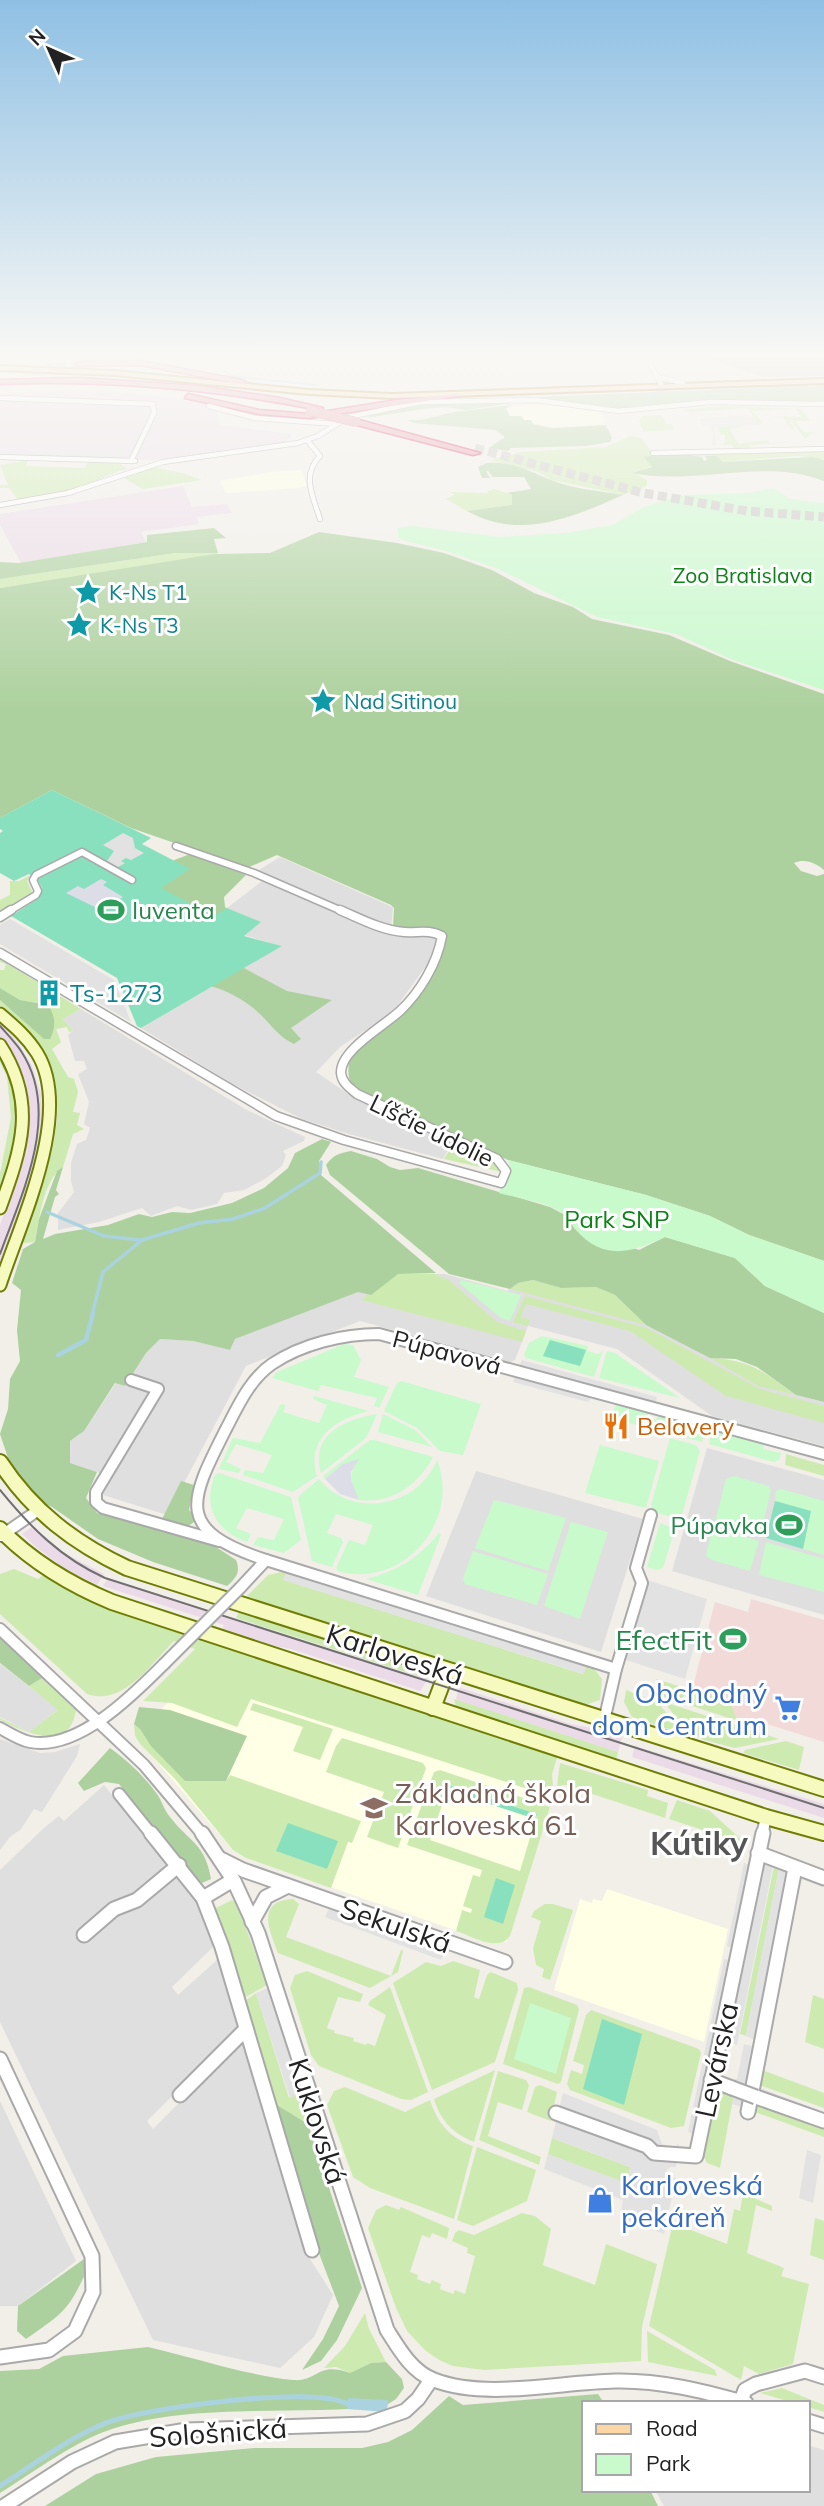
<svg xmlns="http://www.w3.org/2000/svg" width="824" height="2506" viewBox="0 0 824 2506" font-family="Mulish,sans-serif">
<style>
.residential{fill:#e0dfdf}
.commercial{fill:#f2dad9}
.industrial{fill:#ebdbe8}
.education{fill:#ffffe5}
.construction{fill:#c7c7b4}
.grass{fill:#cdebb0;fill-rule:evenodd}
.forest{fill:#add19e}
.park{fill:#c8facc}
.pitch{fill:#88e0be}
.parking{fill:#e2e2e2}
.plaza{fill:#dddde8}
.water{fill:#aad3df}
.lines{fill:none;stroke-linecap:round;stroke-linejoin:round}
.stream-far3{stroke:#aad3df;stroke-width:2}
.stream-far2{stroke:#aad3df;stroke-width:3.5}
.stream-far1{stroke:#aad3df;stroke-width:4.5}
.stream{stroke:#aad3df;stroke-width:5}
.highway-tunnel{stroke:#c8c6c1;stroke-width:9;stroke-dasharray:9 4.5;stroke-linecap:butt}
.street-far4-casing{stroke:#a9a9a9;stroke-width:6}
.street-far3-casing{stroke:#a9a9a9;stroke-width:9}
.street-far2-casing{stroke:#a9a9a9;stroke-width:11}
.street-far1-casing{stroke:#a9a9a9;stroke-width:14}
.street-casing{stroke:#a9a9a9;stroke-width:17}
.secondary-far1-casing{stroke:#707d05;stroke-width:15}
.secondary-casing{stroke:#707d05;stroke-width:18}
.primary-casing{stroke:#a06b00;stroke-width:4}
.highway-casing{stroke:#dc2a67;stroke-width:3}
.street-far4{stroke:#fff;stroke-width:4.5}
.street-far3{stroke:#fff;stroke-width:6}
.street-far2{stroke:#fff;stroke-width:8}
.street-far1{stroke:#fff;stroke-width:10}
.street{stroke:#fff;stroke-width:13}
.secondary-far1{stroke:#f7fabf;stroke-width:11}
.secondary{stroke:#f7fabf;stroke-width:14}
.primary{fill:#fcd6a4;fill-rule:evenodd}
.highway{fill:#e892a2;fill-rule:evenodd}
.tram{stroke:#707070;stroke-width:2}
.street-bridge-far1-casing{stroke:#a9a9a9;stroke-width:14;stroke-linecap:butt}
.street-bridge-casing{stroke:#a9a9a9;stroke-width:17;stroke-linecap:butt}
.highway-bridge-casing{stroke:#dc2a67;stroke-width:10;stroke-linecap:butt}
.street-bridge-far1{stroke:#fff;stroke-width:10}
.street-bridge{stroke:#fff;stroke-width:13}
.highway-bridge{stroke:#e892a2;stroke-width:9}
.labels{text-anchor:middle;dominant-baseline:central;stroke-width:6;stroke-linejoin:round;paint-order:stroke}
.far-park-label{font-size:21px;fill:#0c8416;stroke:#fff}
.far-culture-label{font-size:21px;fill:#0d838f;stroke:#fff;text-anchor:start}
.leisure-label{font-size:24px;fill:#27864d;stroke:#fff;text-anchor:start}
.culture-label{font-size:24px;fill:#0d838f;stroke:#fff;text-anchor:start}
.street-label{font-size:24px;fill:#222;stroke:#fff}
.park-label{font-size:24px;fill:#0c8416;stroke:#fff}
.food-label{font-size:24px;fill:#c56008;stroke:#fff;text-anchor:start}
.near-leisure-label{font-size:28px;fill:#27864d;stroke:#fff;text-anchor:end}
.near-street-label{font-size:28px;fill:#222;stroke:#fff}
.near-shop-label{font-size:28px;fill:#366cbe;stroke:#fff;text-anchor:end}
.near-education-label{font-size:28px;fill:#785e54;stroke:#fff;text-anchor:start}
.near-quarter-label{font-size:33px;font-weight:bold;fill:#555;stroke:#fff}
</style>
<rect width="100%" height="100%" fill="#f2efe9"/>
<g class="residential">
<path d="M 280,857 L 390,906 L 393,908 L 391,928 L 362,919 L 256,872 Z"/>
<path d="M 262,881 L 368,927 L 401,935 L 427,932 L 439,937 L 428,963 L 393,1012 L 340,1047 L 316,1072 L 350,1095 L 413,1122 L 451,1145 L 443,1159 L 349,1134 L 302,1119 L 231,1083 L 141,1028 L 281,946 L 244,935 L 260,922 L 227,908 Z"/>
<path d="M 81,1009 L 245,1109 L 305,1137 L 304,1141 L 283,1151 L 286,1155 L 282,1166 L 265,1179 L 244,1190 L 224,1193 L 217,1204 L 191,1210 L 177,1206 L 151,1216 L 142,1208 L 99,1222 L 58,1230 L 58,1213 L 74,1192 L 71,1181 L 71,1163 L 77,1144 L 86,1140 L 90,1128 L 84,1124 L 89,1102 L 78,1074 L 87,1069 L 84,1061 L 75,1061 L 68,1035 L 73,1031 L 63,1019 Z"/>
<path d="M 398,1274 L 445,1274 L 507,1291 L 518,1283 L 652,1326 L 796,1395 L 824,1402 L 824,1446 L 712,1416 L 617,1349 L 528,1326 L 515,1360 L 510,1362 L 360,1321 L 246,1366 L 167,1515 L 100,1494 L 110,1476 L 70,1463 L 70,1441 L 84,1431 L 116,1383 L 125,1386 L 146,1353 L 160,1339 L 193,1341 L 230,1350 L 235,1339 Z"/>
<path d="M 707,1448 L 824,1480 L 824,1615 L 672,1571 Z"/>
<path d="M 476,1471 L 643,1519 L 601,1652 L 426,1596 Z"/>
<path d="M 0,1664 L 59,1709 L 29,1732 L 0,1717 Z"/>
<path d="M 0,1739 L 40,1753 L 55,1752 L 80,1744 L 77,1756 L 42,1812 L 34,1809 L 21,1829 L 9,1838 L 0,1850 Z"/>
<path d="M 104,1785 L 168,1863 L 167,1867 L 134,1897 L 112,1904 L 75,1936 L 82,1944 L 120,1911 L 175,1874 L 195,1898 L 215,1945 L 172,1987 L 178,1995 L 218,1959 L 238,2024 L 230,2039 L 147,2121 L 153,2129 L 238,2043 L 244,2043 L 305,2251 L 333,2295 L 314,2337 L 280,2368 L 153,2340 L 0,2022 L 0,1870 L 45,1827 L 59,1816 L 64,1821 Z"/>
<path d="M 0,2101 L 76,2261 L 18,2306 L 0,2306 Z"/>
<path d="M 808,2445 L 824,2450 L 824,2506 L 664,2506 L 655,2490 L 808,2490 Z"/>
</g>
<path class="commercial" d="M 751,1599 L 824,1620 L 824,1742 L 751,1719 L 749,1723 L 735,1718 L 732,1706 L 692,1690 L 715,1602 L 748,1612 Z"/>
<g class="industrial">
<path d="M 99,391 L 196,400 L 217,405 L 219,425 L 292,434 L 285,443 L 154,460 L 0,456 L 0,393 Z"/>
<path d="M 183,486 L 192,507 L 227,504 L 232,513 L 197,517 L 199,524 L 141,532 L 146,542 L 21,563 L 0,525 L 0,514 Z"/>
<path d="M 0,1023 L 19,1044 L 32,1066 L 41,1094 L 43,1119 L 39,1147 L 29,1182 L 0,1265 L 0,1225 L 26,1147 L 30,1110 L 26,1083 L 16,1059 L 0,1038 Z"/>
<path d="M 33,1526 L 62,1552 L 104,1574 L 97,1585 L 65,1569 L 36,1547 L 22,1534 Z"/>
<path d="M 108,1578 L 235,1619 L 428,1679 L 420,1691 L 291,1649 L 244,1640 L 221,1632 L 224,1625 L 103,1586 Z"/>
<path d="M 461,1688 L 571,1724 L 623,1734 L 618,1752 L 456,1700 L 458,1689 Z"/>
<path d="M 635,1746 L 824,1804 L 824,1818 L 632,1757 Z"/>
</g>
<g class="education">
<path d="M 542,403 L 594,409 L 600,411 L 606,422 L 603,422 L 605,425 L 551,430 L 510,418 L 506,408 Z"/>
<path d="M 301,470 L 307,486 L 299,488 L 226,493 L 220,481 L 270,472 Z"/>
<path d="M 200,1670 L 552,1774 L 542,1803 L 550,1807 L 507,1941 L 495,1944 L 246,1858 L 233,1850 L 135,1736 Z"/>
<path d="M 607,1889 L 728,1929 L 704,2042 L 554,1990 L 580,1899 L 592,1903 L 593,1899 L 602,1901 Z"/>
</g>
<path class="construction" d="M 707,358 L 824,358 L 824,376 L 763,377 Z"/>
<g class="grass">
<path d="M 722,406 L 802,409 L 810,421 L 795,421 L 803,432 L 814,432 L 805,439 L 792,422 L 793,420 L 789,421 L 794,429 L 792,430 L 782,416 L 769,416 L 801,417 L 796,409 L 752,411 L 762,422 L 759,425 L 748,408 L 691,412 L 681,410 Z"/>
<path d="M 661,415 L 667,424 L 672,424 L 674,430 L 640,432 L 644,431 L 639,421 L 642,416 Z"/>
<path d="M 721,426 L 745,426 L 730,429 L 738,444 L 768,440 L 769,443 L 805,442 L 749,445 L 751,450 L 735,450 L 732,445 L 721,445 L 725,443 L 725,435 L 721,435 L 718,427 Z"/>
<path d="M 630,436 L 641,438 L 653,454 L 677,453 L 645,458 L 652,466 L 634,473 L 647,480 L 647,486 L 623,495 L 552,480 L 538,472 L 490,460 L 522,452 L 606,447 Z"/>
<path d="M 824,450 L 824,460 L 799,456 L 721,462 L 717,456 L 689,457 L 682,455 Z"/>
<path d="M 28,460 L 26,466 L 85,468 L 88,462 L 119,463 L 127,469 C 108,473 93,484 74,490 C 56,496 37,498 18,500 L 9,488 L 0,488 L 0,485 L 8,485 L 0,465 Z"/>
<path d="M 152,467 L 182,473 L 202,480 L 143,489 L 124,478 Z"/>
<path d="M 494,489 L 512,495 L 512,505 L 467,511 L 446,499 L 454,495 L 450,492 L 488,493 L 487,491 Z"/>
<path d="M 175,553 L 218,553 L 203,558 L 0,588 L 0,579 Z"/>
<path d="M 31,875 L 27,881 L 32,891 L 30,895 L 0,913 L 0,900 L 10,895 L 10,881 L 19,881 Z"/>
<path d="M 0,959 L 81,1009 L 63,1019 L 73,1031 L 69,1032 L 67,1027 L 56,1029 L 61,1042 L 52,1049 L 68,1077 L 74,1079 L 78,1092 L 73,1112 L 80,1113 L 77,1125 L 84,1129 L 73,1134 L 63,1167 C 43,1180 39,1220 35,1242 L 24,1243 L 22,1240 C 54,1145 91,1082 0,1005 L 0,1000 L 45,1039 L 48,1005 L 20,1000 L 0,988 L 0,970 L 4,970 L 6,964 L 0,962 Z"/>
<path d="M 0,1054 C 29,1097 16,1145 0,1191 L 0,1174 L 11,1117 L 7,1077 L 0,1062 Z"/>
<path d="M 449,1151 L 485,1156 L 502,1168 L 502,1172 L 444,1159 Z"/>
<path d="M 398,1274 L 434,1274 L 449,1280 L 497,1322 L 526,1331 L 522,1342 L 361,1300 Z"/>
<path d="M 533,1280 L 561,1288 L 596,1287 L 615,1295 L 646,1325 L 510,1289 L 518,1283 Z"/>
<path d="M 525,1296 L 647,1328 L 760,1389 L 824,1406 L 824,1423 L 726,1396 L 630,1331 L 526,1304 L 521,1317 L 530,1320 L 528,1326 L 513,1322 Z"/>
<path d="M 710,1358 C 752,1360 763,1372 796,1395 L 758,1386 Z"/>
<path d="M 786,1454 L 824,1465 L 824,1476 L 785,1465 Z"/>
<path d="M 14,1569 L 38,1579 L 43,1575 L 82,1596 L 138,1618 L 558,1755 L 552,1774 L 553,1786 L 534,1791 L 251,1699 L 237,1727 L 172,1703 L 143,1701 L 195,1649 L 174,1641 C 152,1663 123,1707 87,1694 L 0,1614 L 0,1574 Z"/>
<path d="M 282,1572 L 286,1573 L 284,1580 L 583,1674 L 587,1663 L 596,1667 L 595,1670 L 602,1679 L 600,1700 L 585,1705 L 243,1600 L 268,1575 Z"/>
<path d="M 239,1612 L 424,1670 L 428,1679 L 236,1618 Z"/>
<path d="M 42,1678 L 76,1710 C 70,1754 24,1732 0,1720 L 0,1718 L 29,1732 L 58,1710 L 29,1686 Z"/>
<path d="M 656,1679 L 727,1701 L 732,1706 L 736,1718 L 767,1727 L 766,1730 L 661,1696 Z"/>
<path d="M 626,1690 L 657,1702 L 681,1730 L 680,1733 L 632,1717 L 624,1702 Z"/>
<path d="M 454,1699 L 618,1752 L 616,1761 L 456,1708 Z"/>
<path d="M 253,1703 L 333,1729 L 320,1760 L 293,1751 L 303,1727 L 250,1710 Z"/>
<path d="M 667,1703 L 779,1739 L 735,1748 L 704,1740 L 686,1729 L 666,1705 Z"/>
<path d="M 134,1724 L 140,1729 L 150,1745 L 226,1781 L 230,1775 L 361,1821 L 352,1843 L 348,1842 L 331,1888 L 246,1858 L 233,1850 L 175,1779 L 140,1744 L 135,1736 Z"/>
<path d="M 342,1738 L 423,1763 L 426,1768 L 398,1848 L 367,1837 L 384,1792 L 326,1772 L 336,1746 Z"/>
<path d="M 786,1741 L 804,1747 L 799,1770 L 743,1753 L 745,1750 Z"/>
<path d="M 560,1763 L 648,1790 L 647,1796 L 668,1803 L 665,1818 L 565,1785 L 557,1786 Z"/>
<path d="M 440,1770 L 550,1807 L 510,1936 C 498,1953 472,1936 456,1931 L 462,1910 L 471,1913 L 472,1909 L 463,1906 L 473,1875 L 480,1877 L 482,1870 L 407,1845 L 434,1772 ZM 449,1785 L 537,1814 L 520,1871 L 430,1840 Z"/>
<path d="M 677,1800 L 710,1811 L 746,1844 L 669,1819 Z"/>
<path d="M 774,1866 L 779,1868 L 746,2036 L 740,2034 Z"/>
<path d="M 293,1899 L 299,1904 L 286,1937 L 391,1976 L 401,1950 L 403,1951 L 398,1972 L 370,1988 L 278,1953 C 270,1931 255,1901 293,1899 Z"/>
<path d="M 232,1900 L 237,1904 L 267,1985 L 242,1999 L 215,1914 L 216,1908 Z"/>
<path d="M 545,1904 L 553,1904 L 573,1910 L 550,1980 L 542,1977 L 544,1969 L 536,1965 L 533,1948 L 541,1921 L 531,1917 L 534,1911 Z"/>
<path d="M 453,1961 L 480,1970 L 474,1997 L 479,1999 L 487,1975 L 491,1972 L 517,1983 L 518,1990 L 495,2062 L 432,2090 L 393,1983 L 426,1962 L 441,1966 Z"/>
<path d="M 307,1971 L 363,1994 L 360,2002 L 338,1997 L 327,2028 L 335,2031 L 334,2033 L 354,2038 L 353,2041 L 366,2045 L 367,2043 L 375,2046 L 386,2015 L 368,2005 L 370,2001 L 390,1987 L 428,2092 L 411,2100 L 401,2099 L 319,2066 L 311,2055 L 290,1988 L 295,1975 Z"/>
<path d="M 529,1987 L 577,2005 L 579,2009 L 561,2082 L 558,2084 L 503,2064 L 524,1988 Z"/>
<path d="M 256,1993 L 289,2098 L 303,2092 L 308,2124 L 277,2105 L 245,2001 Z"/>
<path d="M 813,1995 L 824,1999 L 824,2049 L 805,2042 Z"/>
<path d="M 591,2010 L 699,2049 L 701,2053 L 684,2126 L 671,2128 L 570,2090 L 567,2084 L 571,2070 L 582,2074 L 584,2065 L 573,2061 L 586,2015 Z"/>
<path d="M 759,2069 L 824,2093 L 824,2108 L 756,2084 Z"/>
<path d="M 495,2070 L 474,2142 C 453,2133 441,2122 434,2099 Z"/>
<path d="M 498,2071 L 526,2080 L 529,2085 L 522,2110 L 498,2102 L 488,2136 L 541,2157 L 539,2165 L 479,2140 Z"/>
<path d="M 540,2085 L 557,2092 L 551,2121 L 527,2112 L 535,2087 Z"/>
<path d="M 345,2087 L 405,2112 L 430,2100 C 438,2124 450,2138 473,2146 L 454,2219 L 370,2188 L 353,2177 L 327,2105 L 334,2091 Z"/>
<path d="M 721,2093 L 734,2094 L 720,2168 L 707,2163 L 704,2157 L 716,2098 Z"/>
<path d="M 754,2101 L 824,2125 L 824,2137 L 752,2111 Z"/>
<path d="M 552,2138 L 630,2167 L 627,2184 L 548,2154 Z"/>
<path d="M 477,2147 L 536,2170 L 527,2201 L 473,2226 L 457,2220 Z"/>
<path d="M 743,2193 L 772,2206 L 772,2211 L 756,2205 L 747,2253 L 784,2268 L 781,2276 L 809,2284 L 793,2364 L 759,2374 L 744,2366 L 741,2380 L 649,2326 L 673,2223 L 727,2244 L 734,2209 L 740,2211 Z"/>
<path d="M 386,2205 L 399,2210 L 401,2207 L 449,2228 L 447,2239 L 432,2233 L 430,2238 L 422,2235 L 410,2272 L 418,2275 L 417,2279 L 430,2284 L 432,2280 L 441,2284 L 440,2289 L 453,2294 L 455,2290 L 465,2294 L 475,2256 L 467,2253 L 468,2248 L 452,2241 L 455,2233 L 459,2230 L 474,2235 L 522,2213 L 535,2216 L 551,2229 L 543,2265 L 595,2285 L 606,2244 L 657,2264 L 642,2327 L 641,2361 L 484,2370 L 453,2366 L 441,2361 L 426,2351 L 407,2331 L 396,2308 L 368,2228 L 376,2210 Z"/>
<path d="M 815,2218 L 824,2221 L 824,2260 L 810,2255 Z"/>
<path d="M 365,2313 L 369,2329 L 386,2362 L 371,2363 L 350,2373 L 336,2367 L 324,2368 L 345,2346 Z"/>
<path d="M 647,2331 L 715,2370 L 717,2376 L 648,2362 Z"/>
<path d="M 782,2388 L 824,2405 L 824,2412 L 808,2407 L 808,2403 L 794,2403 L 760,2393 Z"/>
</g>
<g class="forest">
<path d="M 824,385 L 824,402 L 709,400 L 627,409 L 512,398 Z"/>
<path d="M 518,402 L 466,410 L 446,407 L 423,409 L 373,417 L 363,416 L 422,404 Z"/>
<path d="M 512,405 L 506,408 L 510,416 L 522,416 L 524,420 L 531,420 L 533,424 L 553,428 L 606,425 L 612,438 L 610,442 L 586,446 L 511,448 L 508,451 L 489,448 L 505,437 L 495,430 L 414,423 L 407,420 L 421,420 L 454,412 Z"/>
<path d="M 674,453 L 702,457 L 704,461 L 707,460 L 705,456 L 717,456 L 722,462 L 812,457 L 824,460 L 824,481 C 767,457 695,486 632,473 L 652,467 L 644,457 Z"/>
<path d="M 487,463 C 512,461 529,471 551,480 C 573,489 600,491 623,495 C 573,517 520,541 467,511 L 512,505 L 512,495 L 507,493 L 531,489 L 524,477 L 493,477 L 488,471 L 486,471 L 490,478 L 482,478 L 478,467 Z"/>
<path d="M 214,528 L 226,538 L 214,539 L 218,553 L 175,553 L 0,579 L 0,562 L 19,563 L 147,542 L 147,535 Z"/>
<path d="M 319,532 L 397,543 L 444,553 L 492,570 L 534,593 L 573,607 L 592,619 L 669,635 L 730,661 L 824,694 L 824,870 C 816,863 805,858 794,863 L 801,871 L 817,876 L 824,874 L 824,1261 L 749,1235 L 710,1216 L 646,1195 L 508,1160 L 352,1088 C 335,1043 382,1036 408,1009 C 426,989 437,962 447,938 C 434,922 411,933 393,928 L 394,908 L 391,905 L 277,855 L 247,868 L 131,828 L 52,790 L 0,818 L 0,588 L 215,554 L 270,553 Z"/>
<path d="M 190,854 L 246,875 L 224,897 L 225,907 L 236,914 L 212,918 L 155,888 L 169,862 Z"/>
<path d="M 240,966 L 287,991 L 332,1000 L 291,1028 L 301,1039 L 294,1044 C 279,1037 273,1027 261,1015 C 247,1001 223,987 203,985 Z"/>
<path d="M 0,988 L 20,1000 L 48,1005 C 56,1017 56,1027 50,1039 L 44,1039 L 0,1000 Z"/>
<path d="M 322,1139 L 331,1142 L 319,1161 L 321,1175 L 436,1273 L 398,1274 L 371,1295 L 358,1292 L 235,1339 L 230,1350 L 193,1341 L 160,1339 L 146,1353 L 125,1386 L 115,1383 L 84,1431 L 70,1441 L 70,1463 L 97,1472 L 86,1498 L 97,1513 L 213,1545 L 236,1560 C 241,1572 236,1578 227,1586 L 153,1562 L 98,1539 L 52,1507 L 40,1502 L 20,1478 L 8,1458 L 0,1434 L 8,1409 L 10,1379 L 20,1361 L 17,1330 L 21,1290 L 12,1283 L 23,1249 L 35,1242 L 39,1219 L 57,1171 L 63,1167 L 56,1190 L 59,1194 L 55,1197 L 43,1239 L 55,1234 L 108,1225 L 139,1214 L 152,1217 L 172,1212 L 190,1213 L 232,1203 L 264,1188 L 288,1168 L 295,1153 Z"/>
<path d="M 351,1151 L 377,1159 L 390,1167 L 400,1170 L 418,1168 L 550,1207 L 567,1216 L 575,1229 L 639,1250 L 665,1237 L 735,1258 L 765,1286 L 824,1313 L 824,1402 L 796,1395 L 757,1367 L 736,1359 L 710,1358 L 646,1325 L 615,1295 L 596,1287 L 561,1288 L 533,1280 L 518,1283 L 510,1289 L 449,1274 L 330,1175 L 326,1165 C 333,1155 339,1153 351,1151 Z"/>
<path d="M 181,1481 L 194,1485 L 189,1510 L 194,1515 L 194,1522 L 187,1527 L 161,1521 Z"/>
<path d="M 0,1638 L 42,1678 L 29,1686 L 0,1663 Z"/>
<path d="M 139,1707 L 170,1710 L 247,1736 L 226,1781 L 185,1781 L 150,1745 L 140,1729 L 134,1724 Z"/>
<path d="M 110,1748 C 128,1761 144,1776 157,1794 C 162,1801 164,1810 170,1817 C 190,1843 205,1843 211,1879 L 202,1883 L 187,1869 L 119,1784 L 105,1782 L 84,1791 L 78,1783 Z"/>
<path d="M 277,2105 L 308,2124 L 362,2288 L 337,2340 L 321,2361 L 302,2370 L 323,2339 L 339,2306 L 320,2256 Z"/>
<path d="M 84,2259 L 89,2266 C 68,2311 66,2311 26,2339 L 17,2331 L 18,2306 Z"/>
<path d="M 148,2347 C 196,2358 245,2375 293,2380 C 318,2382 317,2361 350,2373 L 371,2363 L 386,2362 L 402,2379 L 404,2388 L 396,2399 L 385,2406 C 299,2416 193,2402 112,2429 C 75,2441 34,2472 0,2493 L 0,2371 L 39,2369 L 63,2356 Z"/>
<path d="M 598,2394 L 604,2403 L 584,2403 L 584,2490 L 650,2490 L 658,2506 L 45,2506 L 96,2474 L 156,2457 L 254,2448 L 362,2448 L 388,2442 L 412,2430 L 449,2396 L 463,2405 Z"/>
</g>
<g class="park">
<path d="M 774,488 L 790,499 L 824,503 L 824,690 L 733,660 L 676,634 L 597,617 L 496,568 L 446,551 L 399,539 L 397,528 L 413,526 L 500,537 L 566,533 L 612,525 L 644,507 L 671,498 L 686,495 L 749,493 Z"/>
<path d="M 508,1160 L 646,1195 L 710,1216 L 749,1235 L 824,1261 L 824,1313 L 765,1286 L 735,1258 L 665,1237 C 632,1253 603,1261 576,1230 C 572,1226 570,1220 567,1216 C 550,1202 520,1199 499,1193 L 510,1168 Z"/>
<path d="M 462,1280 L 521,1295 L 510,1321 L 501,1318 L 459,1283 Z"/>
<path d="M 542,1336 L 588,1346 L 587,1351 L 599,1354 L 603,1350 L 594,1377 L 526,1358 L 524,1355 L 529,1343 Z"/>
<path d="M 344,1344 L 353,1345 L 361,1360 L 354,1377 L 389,1387 L 379,1408 L 374,1406 L 377,1398 L 321,1385 L 318,1391 L 272,1378 L 277,1372 Z"/>
<path d="M 607,1351 L 615,1353 L 680,1398 L 599,1378 Z"/>
<path d="M 401,1381 L 481,1404 L 463,1455 L 440,1451 L 417,1428 L 384,1411 L 397,1383 Z"/>
<path d="M 314,1396 L 369,1411 C 338,1418 305,1438 317,1476 L 293,1492 L 243,1475 L 245,1470 L 263,1473 L 272,1455 L 236,1444 L 226,1462 L 241,1469 L 239,1473 L 219,1469 L 233,1438 L 260,1443 L 281,1404 L 286,1405 L 283,1412 L 319,1423 L 327,1405 L 313,1399 Z"/>
<path d="M 616,1401 L 649,1410 L 647,1417 L 656,1420 L 659,1413 L 707,1426 L 702,1442 L 621,1421 L 613,1413 Z"/>
<path d="M 377,1414 L 366,1438 L 321,1473 C 309,1434 347,1419 377,1414 Z"/>
<path d="M 383,1414 L 415,1430 L 432,1447 L 378,1432 Z"/>
<path d="M 712,1428 L 764,1442 L 763,1449 L 781,1453 L 779,1460 L 774,1462 L 709,1444 Z"/>
<path d="M 670,1438 L 696,1445 L 700,1451 L 682,1515 L 671,1517 L 655,1512 L 651,1505 Z"/>
<path d="M 370,1440 L 374,1440 L 433,1457 C 418,1485 392,1504 359,1500 C 350,1487 348,1474 358,1460 L 343,1464 L 325,1479 L 323,1476 Z"/>
<path d="M 600,1445 L 659,1461 L 646,1508 L 585,1493 Z"/>
<path d="M 437,1460 C 462,1522 401,1590 338,1571 L 336,1568 L 349,1540 L 365,1545 L 373,1525 L 336,1514 L 327,1533 L 341,1538 L 343,1542 L 332,1567 L 312,1561 L 298,1498 L 300,1495 L 319,1479 C 351,1519 418,1508 437,1460 Z"/>
<path d="M 219,1473 L 291,1497 L 301,1540 L 284,1553 L 253,1545 L 258,1537 L 274,1540 L 284,1519 L 247,1508 L 236,1528 L 251,1534 L 247,1542 C 216,1531 202,1506 215,1475 Z"/>
<path d="M 734,1476 L 768,1486 L 771,1490 L 760,1537 L 715,1522 L 726,1479 Z"/>
<path d="M 781,1489 L 824,1501 L 824,1555 L 803,1549 L 810,1511 L 775,1501 L 776,1491 Z"/>
<path d="M 494,1500 L 566,1518 L 548,1571 L 475,1548 Z"/>
<path d="M 571,1522 L 608,1532 L 580,1619 L 544,1606 Z"/>
<path d="M 660,1523 L 675,1529 L 663,1568 L 657,1570 L 647,1567 Z"/>
<path d="M 716,1528 L 759,1541 L 750,1571 L 712,1560 L 706,1556 L 712,1530 Z"/>
<path d="M 439,1533 L 441,1535 L 418,1595 L 366,1579 C 397,1571 419,1558 439,1533 Z"/>
<path d="M 766,1542 L 824,1559 L 824,1592 L 759,1575 Z"/>
<path d="M 473,1551 L 548,1574 L 537,1605 L 465,1584 L 463,1579 Z"/>
<path d="M 530,2003 L 571,2018 L 556,2074 L 514,2059 Z"/>
</g>
<g class="pitch">
<path d="M 52,790 L 151,838 L 142,844 L 190,869 L 161,888 L 214,916 L 227,908 L 261,922 L 244,936 L 282,946 L 141,1028 L 137,1026 L 117,978 L 11,916 L 39,898 L 42,888 L 37,879 L 29,874 L 14,881 L 0,873 L 0,833 L 3,831 L 0,829 L 0,818 Z"/>
<path d="M 550,1340 L 586,1350 L 580,1366 L 543,1356 Z"/>
<path d="M 775,1501 L 811,1511 L 803,1549 L 766,1538 Z"/>
<path d="M 449,1785 L 537,1814 L 535,1819 L 447,1790 Z"/>
<path d="M 288,1823 L 338,1841 L 327,1869 L 276,1851 Z"/>
<path d="M 496,1878 L 515,1885 L 503,1924 L 484,1917 Z"/>
<path d="M 602,2019 L 642,2034 L 624,2105 L 583,2089 Z"/>
</g>
<g class="parking">
<path d="M 746,415 L 753,417 L 759,425 L 714,427 L 716,445 L 712,445 L 713,432 L 710,428 L 713,427 L 703,426 L 699,419 Z"/>
<path d="M 116,447 L 124,447 L 119,458 L 35,456 L 38,451 L 113,453 Z"/>
<path d="M 123,833 L 133,838 L 135,848 L 144,853 L 131,860 L 126,858 L 121,861 L 125,863 L 118,867 L 107,861 L 114,851 L 103,845 Z"/>
<path d="M 10,919 L 114,980 L 131,1022 L 0,944 L 0,925 Z"/>
<path d="M 522,1360 L 657,1397 L 655,1404 L 519,1366 Z"/>
<path d="M 516,1374 L 593,1396 L 588,1402 L 513,1382 Z"/>
<path d="M 287,1571 L 587,1663 L 584,1674 L 283,1580 Z"/>
<path d="M 647,1580 L 707,1599 L 685,1679 L 623,1659 Z"/>
<path d="M 762,1862 L 773,1866 L 737,2045 L 726,2041 Z"/>
<path d="M 744,1863 L 750,1865 L 732,1948 L 727,1946 Z"/>
<path d="M 779,1868 L 790,1872 L 757,2041 L 746,2036 Z"/>
<path d="M 329,1908 L 445,1950 L 441,1960 L 325,1917 Z"/>
<path d="M 724,1959 L 730,1960 L 694,2134 L 688,2132 Z"/>
<path d="M 268,1988 L 303,2092 L 290,2098 L 256,1993 Z"/>
<path d="M 744,2044 L 756,2047 L 749,2084 L 824,2112 L 824,2117 L 749,2089 L 745,2108 L 732,2104 L 736,2085 L 733,2084 L 734,2079 L 737,2079 Z"/>
<path d="M 563,2093 L 657,2130 L 662,2144 L 673,2147 L 679,2144 L 676,2167 L 670,2167 L 664,2173 L 676,2178 L 664,2234 L 620,2217 L 623,2200 L 544,2169 L 548,2154 L 627,2183 L 630,2167 L 552,2138 Z"/>
<path d="M 807,2150 L 821,2155 L 813,2203 L 799,2198 Z"/>
</g>
<g class="plaza">
<path d="M 101,879 L 107,882 L 103,885 L 123,897 L 101,910 L 66,893 L 78,886 L 84,889 Z"/>
<path d="M 359,1459 L 351,1472 L 351,1480 L 359,1500 L 340,1494 L 325,1479 L 343,1464 Z"/>
</g>
<path class="water" d="M 348,2398 L 388,2400 L 387,2412 L 347,2409 Z"/>
<g class="lines">
<g class="stream-far3">
<path d="M 224,371 L 231,376 L 315,385"/>
<path d="M 644,407 L 652,393 L 664,391"/>
</g>
<g class="stream-far2">
<path d="M 47,1212 L 104,1236 L 140,1240"/>
<path d="M 92,1315 L 103,1272 L 142,1240 L 199,1223 L 233,1219 L 265,1208 L 320,1173 L 321,1162"/>
</g>
<path class="stream-far1" d="M 58,1355 L 86,1340 L 93,1313"/>
<path class="stream" d="M 0,2486 C 34,2465 68,2438 106,2423 C 144,2408 315,2385 347,2404"/>
<g class="highway-tunnel">
<path d="M 31,371 L 79,364"/>
<path d="M 475,448 L 643,493 L 747,511 L 824,517"/>
</g>
<g class="street-far4-casing">
<g id="street-far4">
<path d="M 647,358 L 661,384"/>
<path d="M 658,377 L 683,383"/>
<path d="M 0,398 L 153,404 L 154,413 L 131,461"/>
<path d="M 209,406 L 255,418 L 336,424"/>
<path d="M 307,440 L 320,456 C 301,475 313,497 320,519"/>
<path d="M 653,453 L 824,449"/>
<path d="M 0,457 L 135,461"/>
<path d="M 0,505 L 68,493 L 163,462 L 298,443 L 318,436 L 348,417 L 421,402 L 536,400 L 618,411 L 711,402 L 824,404"/>
</g>
</g>
<g class="street-far3-casing">
<g id="street-far3">
<path d="M 176,846 L 254,873 L 344,912"/>
<path d="M 8,912 L 36,895 L 38,891 L 33,880 L 36,875 L 82,852 L 132,880"/>
</g>
</g>
<g class="street-far2-casing">
<g id="street-far2">
<path d="M 0,917 L 11,910"/>
<path d="M 0,953 L 276,1116 L 344,1140 L 501,1183 L 506,1171 L 497,1159 L 357,1094 C 350,1088 342,1083 341,1073 C 340,1050 384,1026 400,1011 C 420,992 437,964 442,936 C 429,929 418,933 404,932 C 381,930 361,919 340,910"/>
</g>
</g>
<g class="street-far1-casing">
<g id="street-far1">
<path d="M 131,1380 L 158,1389 L 96,1492 L 96,1502 L 103,1508 L 219,1541"/>
<path d="M 1,1536 L 37,1511"/>
<path d="M 240,1588 L 266,1560"/>
<path d="M 0,1629 L 144,1765 L 203,1835"/>
<path d="M 616,1669 L 266,1560 C 174,1530 189,1502 226,1429 C 238,1406 250,1379 272,1364 C 302,1344 343,1334 379,1334 L 824,1454"/>
<path d="M 604,1721 L 616,1669 L 642,1583 L 636,1568 L 651,1515"/>
<path d="M 0,1728 C 9,1733 20,1740 30,1742 C 78,1751 133,1695 164,1664"/>
<path d="M 119,1794 L 152,1835"/>
<path d="M 762,1835 L 766,1817"/>
</g>
</g>
<g class="street-casing">
<g id="street">
<path d="M 151,1833 L 203,1898"/>
<path d="M 202,1833 L 234,1881 L 258,1933 L 387,2330 C 399,2349 412,2372 434,2380 C 486,2400 560,2382 615,2381 C 660,2380 703,2391 746,2403"/>
<path d="M 758,1853 L 824,1878"/>
<path d="M 221,1859 L 243,1870 L 505,1962"/>
<path d="M 233,1880 L 203,1898 L 222,1947 L 312,2250"/>
<path d="M 252,1922 L 266,1897 L 288,1886"/>
<path d="M 84,1935 L 114,1909 L 137,1900 L 179,1865"/>
<path d="M 0,2059 L 92,2256 L 93,2292 L 75,2331 L 49,2350 L 0,2357"/>
<path d="M 711,2080 L 732,2088"/>
<path d="M 180,2095 L 246,2029"/>
<path d="M 756,2097 L 824,2121"/>
<path d="M 748,2112 L 795,1868"/>
<path d="M 556,2113 L 647,2146 L 654,2153 L 696,2156 L 763,1833"/>
<path d="M 741,2401 L 745,2390 L 756,2384 L 805,2371 L 824,2377"/>
<path d="M 808,2421 L 824,2426"/>
<path d="M 4,2506 L 72,2462 L 115,2442 L 187,2430 L 367,2424 L 405,2411 L 418,2399 L 431,2380"/>
</g>
</g>
<g class="secondary-far1-casing">
<g id="secondary-far1">
<path d="M 0,1014 C 14,1026 27,1037 37,1053 C 74,1113 20,1223 0,1285"/>
<path d="M 0,1045 C 37,1102 22,1148 0,1208"/>
</g>
</g>
<g class="secondary-casing">
<g id="secondary">
<path d="M 0,1462 C 32,1511 74,1543 127,1568 L 824,1789"/>
<path d="M 0,1529 C 32,1562 69,1584 112,1602 L 766,1817 L 824,1833"/>
<path d="M 433,1708 L 447,1671"/>
</g>
</g>
<g class="primary-casing">
<path id="primary" d="M 0,366 L 114,371 L 309,390 L 392,394 L 824,379 L 824,383 L 392,398 L 309,394 L 114,375 L 0,370 Z"/>
</g>
<g class="highway-casing">
<g id="highway">
<path d="M 140,361 L 242,380 L 246,382 L 242,384 L 140,365 L 79,366 L 75,364 L 79,362 Z"/>
<path d="M 81,378 L 200,386 L 280,398 L 323,408 L 319,410 C 213,389 108,380 0,384 L 0,380 Z"/>
<path d="M 188,394 L 259,410 L 309,414 L 397,400 L 456,394 L 460,396 L 309,418 L 259,414 L 185,398 Z"/>
<path d="M 353,420 L 359,420 L 480,453 L 473,455 L 353,424 Z"/>
</g>
</g>
<use href="#street-far4" class="street-far4"/>
<use href="#street-far3" class="street-far3"/>
<use href="#street-far2" class="street-far2"/>
<use href="#street-far1" class="street-far1"/>
<use href="#street" class="street"/>
<use href="#secondary-far1" class="secondary-far1"/>
<use href="#secondary" class="secondary"/>
<use href="#primary" class="primary"/>
<use href="#highway" class="highway"/>
<g class="tram">
<path d="M 0,1026 C 7,1034 15,1042 21,1051 C 62,1113 22,1193 0,1254"/>
<path d="M 0,1490 C 30,1527 61,1558 105,1578 L 824,1808"/>
</g>
<g class="street-bridge-far1-casing">
<path id="street-bridge-far1" d="M 164,1664 L 240,1588"/>
</g>
<g class="street-bridge-casing">
<path id="street-bridge" d="M 732,2088 L 756,2097"/>
</g>
<g class="highway-bridge-casing">
<path id="highway-bridge" d="M 310,411 L 356,422"/>
</g>
<use href="#street-bridge-far1" class="street-bridge-far1"/>
<use href="#street-bridge" class="street-bridge"/>
<use href="#highway-bridge" class="highway-bridge"/>
</g>
<linearGradient id="sky" x2="0" y2="1"><stop stop-color="#8fc0e4"/><stop offset="0.5" stop-color="#f9f8f5"/><stop offset="1" stop-color="#f9f8f5" stop-opacity="0"/></linearGradient>
<rect width="824" height="709" fill="url(#sky)"/>
<defs>
<g id="sight-bare" transform="scale(2.1)"><path d="M0-6L1.8-2.2L6-1.7L2.9 1.2L3.7 5.4L0 3.3L-3.7 5.4L-2.9 1.2L-6-1.7L-1.8-2.2Z" fill="#0f9aa8" stroke="#fff" stroke-width="2.5" paint-order="stroke"/></g>
<g id="stadium-bare" transform="scale(2.1)"><path d="M0-5a6.5 5 0 1 0 0 10a6.5 5 0 1 0 0-10ZM-3.5-1.8h7v3.6h-7Z" fill="#2e9e5b" stroke="#fff" stroke-width="2.5" paint-order="stroke"/></g>
<g id="building-bare" transform="scale(2.1)"><path d="M-4-6H4V6H1V3H-1V6H-4ZM-2.5-4.3h1.7v1.8h-1.7ZM.8-4.3h1.7v1.8H.8ZM-2.5-1h1.7V.8h-1.7ZM.8-1h1.7V.8H.8Z" fill="#0f9aa8" stroke="#fff" stroke-width="2.5" paint-order="stroke"/></g>
<g id="restaurant-bare" transform="scale(2.1)"><path d="M-5-6h1v4h1v-4h1v4h1v-4h1v5L-1.5 .5V6h-2V.5L-5-1ZM5-6V6H3V1.5H1.5Q1.5-4 5-6Z" fill="#e8710a" stroke="#fff" stroke-width="2.5" paint-order="stroke"/></g>
<g id="supermarket-bare" transform="scale(2.1)"><path d="M-6-5.5h2.5l.6 2H6L4.5 2H-2.5L-4.4-4H-6ZM-1.5 3.2a1.3 1.3 0 1 0 .1 0ZM3 3.2a1.3 1.3 0 1 0 .1 0Z" fill="#3f7fe0" stroke="#fff" stroke-width="2.5" paint-order="stroke"/></g>
<g id="school-bare" transform="scale(2.1)"><path d="M0-5L7-2L0 1L-7-2ZM-4 1L0 2.5L4 1V4Q0 6-4 4Z" fill="#8d6e63" stroke="#fff" stroke-width="2.5" paint-order="stroke"/></g>
<g id="shop-bare" transform="scale(2.1)"><path d="M-5-2.5h2.3a2.7 3.5 0 0 1 5.4 0H5L5.5 6h-11ZM-1.5-2.5h3a1.5 2.3 0 0 0-3 0Z" fill="#3f7fe0" stroke="#fff" stroke-width="2.5" paint-order="stroke"/></g>
</defs>
<g fill-rule="evenodd">
<use href="#sight-bare" x="88" y="592"/>
<use href="#sight-bare" x="79" y="625"/>
<use href="#sight-bare" x="323" y="701"/>
<use href="#stadium-bare" x="111" y="910"/>
<use href="#building-bare" x="49" y="993"/>
<use href="#restaurant-bare" x="616" y="1426"/>
<use href="#stadium-bare" x="789" y="1525"/>
<use href="#stadium-bare" x="733" y="1639"/>
<use href="#supermarket-bare" x="788" y="1708"/>
<use href="#school-bare" x="374" y="1808"/>
<use href="#shop-bare" x="600" y="2200"/>
</g>
<g class="labels">
<g class="far-park-label">
<text x="743" y="575">Zoo Bratislava</text>
</g>
<g class="far-culture-label">
<text x="109" y="592">K-Ns T1</text>
<text x="100" y="625">K-Ns T3</text>
<text x="344" y="701">Nad Sitinou</text>
</g>
<g class="leisure-label">
<text x="132" y="910">Iuventa</text>
<text x="768" y="1525" text-anchor="end">Púpavka</text>
</g>
<g class="culture-label">
<text x="70" y="993">Ts-1273</text>
</g>
<g class="street-label">
<text transform="translate(432 1130) rotate(26)">Líščie údolie</text>
<text transform="translate(447 1352) rotate(15)">Púpavová</text>
</g>
<g class="park-label">
<text x="617" y="1219">Park SNP</text>
</g>
<g class="food-label">
<text x="637" y="1426">Belavery</text>
</g>
<g class="near-leisure-label">
<text x="712" y="1639">EfectFit</text>
</g>
<g class="near-street-label">
<text transform="translate(395 1654) rotate(18)">Karloveská</text>
<text transform="translate(396 1925) rotate(19)">Sekulská</text>
<text transform="translate(716 2060) rotate(-78)">Levárska</text>
<text transform="translate(318 2121) rotate(72)">Kuklovská</text>
<text transform="translate(218 2432) rotate(-4)">Sološnická</text>
</g>
<g class="near-shop-label">
<text x="767" y="1692">Obchodný<tspan x="767" dy="32">dom Centrum</tspan></text>
<text x="621" y="2184" text-anchor="start">Karloveská<tspan x="621" dy="32">pekáreň</tspan></text>
</g>
<g class="near-education-label">
<text x="395" y="1792">Základná škola<tspan x="395" dy="32">Karloveská 61</tspan></text>
</g>
<g class="near-quarter-label">
<text x="699" y="1842">Kútiky</text>
</g>
</g>
<rect x="582" y="2401" width="228" height="91" fill="#ffffff" stroke="#a7a7a7" stroke-width="2"/>
<rect x="596" y="2424" width="35" height="10" fill="#fcd6a4" stroke="#a7a7a7" stroke-width="2"/>
<text x="646" y="2436" font-size="21" fill="#222222">Road</text>
<rect x="596" y="2454" width="35" height="21" fill="#c8facc" stroke="#a7a7a7" stroke-width="2"/>
<text x="646" y="2471" font-size="21" fill="#222222">Park</text>
<g transform="translate(49 49) rotate(315)" stroke="#ffffff" stroke-width="5" paint-order="stroke">
<path d="M0-5L12 26L0 18L-12 26Z" fill="#222222"/>
<text y="-10" font-size="19" font-weight="bold" text-anchor="middle" fill="#222222">N</text>
</g>
</svg>
